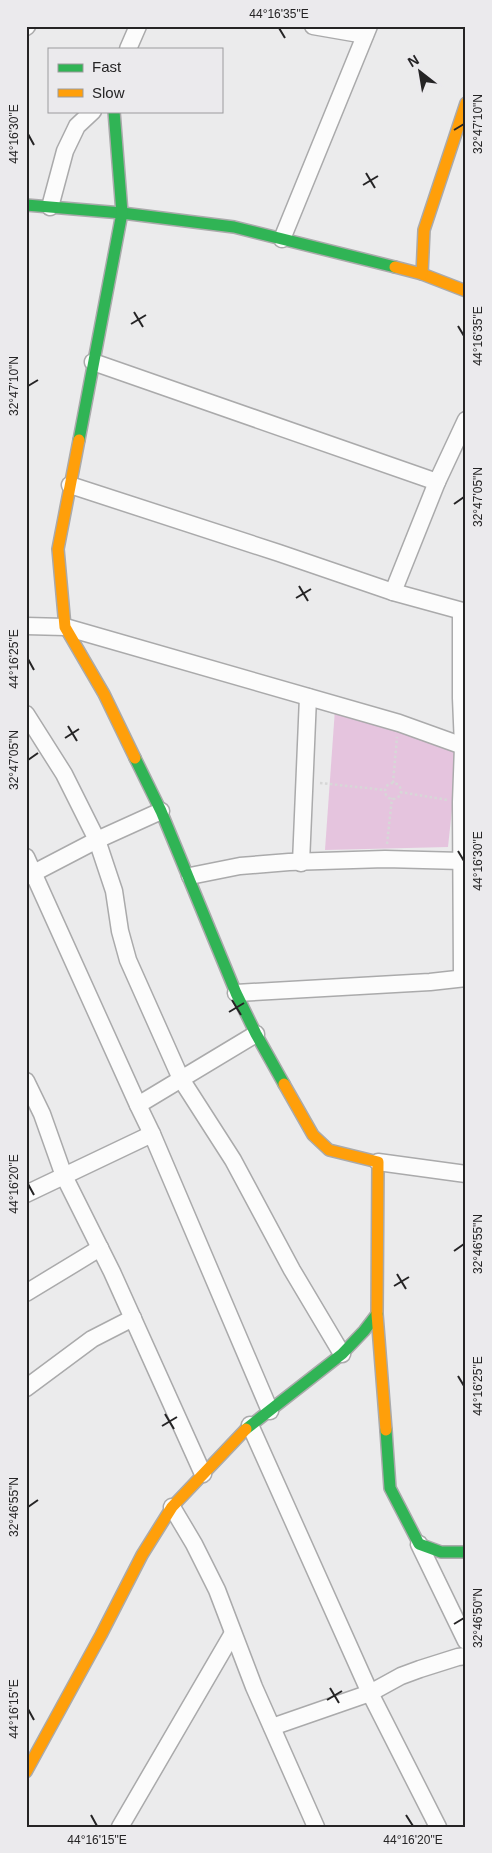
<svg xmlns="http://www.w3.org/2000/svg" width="492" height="1853" viewBox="0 0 492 1853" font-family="Arial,sans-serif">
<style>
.green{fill:#e5c4de}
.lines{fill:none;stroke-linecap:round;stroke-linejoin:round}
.street-casing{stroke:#aaaaab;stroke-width:19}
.fast-casing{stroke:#aaaaab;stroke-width:14}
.slow-casing{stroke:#aaaaab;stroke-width:14}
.path{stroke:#d7d7d7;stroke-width:2.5;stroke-dasharray:2.5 2.5;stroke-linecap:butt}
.street{stroke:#fcfcfc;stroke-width:16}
.fast{stroke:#30b455;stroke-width:11}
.slow{stroke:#ff9f0a;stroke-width:11}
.ticks{fill:none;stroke:#252425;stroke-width:2}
.neatline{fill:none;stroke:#252425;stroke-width:2}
.ticks-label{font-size:12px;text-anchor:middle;fill:#252425}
</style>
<rect width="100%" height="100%" fill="#ebebec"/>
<path class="green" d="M 335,709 L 458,753 L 448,847 L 325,850 Z"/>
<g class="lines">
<g class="street-casing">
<g id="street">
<path d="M 313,26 L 365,35"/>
<path d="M 26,27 L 27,26"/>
<path d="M 128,49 L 138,26"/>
<path d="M 50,207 L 65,151 L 77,126 L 93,111"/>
<path d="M 282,239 L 369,26"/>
<path d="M 93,362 L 437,482"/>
<path d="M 70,485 L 279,553 L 393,592 L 466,612"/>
<path d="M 393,592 L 437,482 L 466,420"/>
<path d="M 461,611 L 461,698 L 463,746 L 461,802 L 462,978"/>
<path d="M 26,626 L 65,627 L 399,723 L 463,746"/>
<path d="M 26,714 L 64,774 L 97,840 L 114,891 L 120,931 L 128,960 L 181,1079 L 233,1160 L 292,1270 L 342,1354"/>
<path d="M 26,857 L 138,1105 L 152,1134 L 270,1411"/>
<path d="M 301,863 L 308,697"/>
<path d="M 190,876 L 240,866 L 289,862 L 385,859 L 462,861"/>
<path d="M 26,877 L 97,840 L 161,811"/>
<path d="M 236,993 L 430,982 L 466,978"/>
<path d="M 26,1081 L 42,1114 L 64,1176 L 112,1272 L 203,1474"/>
<path d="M 138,1105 L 256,1034"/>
<path d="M 378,1162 L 466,1174"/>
<path d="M 26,1194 L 152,1134"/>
<path d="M 26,1293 L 100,1248"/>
<path d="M 26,1388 L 92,1339 L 133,1318"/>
<path d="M 250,1425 L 370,1693 L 438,1827"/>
<path d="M 172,1507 L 194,1544 L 217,1590 L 254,1687 L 316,1827"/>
<path d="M 419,1544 L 466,1641"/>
<path d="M 272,1727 L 370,1693 L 401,1676 L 420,1669 L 458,1657 L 466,1656"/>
<path d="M 120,1827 L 233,1633"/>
</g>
</g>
<g class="fast-casing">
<g id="fast">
<path d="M 26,205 L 122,213 L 234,227 L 395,267"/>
<path d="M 79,440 L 122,213 L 114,111"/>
<path d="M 135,758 L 161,811 L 236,993 L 256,1034 L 284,1084"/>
<path d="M 246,1429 L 342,1354 L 364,1331 L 377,1314"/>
<path d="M 386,1430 L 390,1488 L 419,1544 L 441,1552 L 466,1552"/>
</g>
</g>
<g class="slow-casing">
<g id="slow">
<path d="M 395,267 L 422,274 L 466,291"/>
<path d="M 422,274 L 424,230 L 466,103"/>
<path d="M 79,440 L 58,549 L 65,627 L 104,694 L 135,758"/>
<path d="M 284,1084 L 313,1135 L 329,1150 L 378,1162 L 377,1314 L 386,1430"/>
<path d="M 26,1772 L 101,1635 L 142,1555 L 172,1507 L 246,1429"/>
</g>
</g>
<g class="path">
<path d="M 320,783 L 385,790"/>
<path d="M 393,783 L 397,737"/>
<circle cx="393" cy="791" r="8"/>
<path d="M 400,792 L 448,800"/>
<path d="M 387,844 L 392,798"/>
</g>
<use href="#street" class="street"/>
<use href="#fast" class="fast"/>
<use href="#slow" class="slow"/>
</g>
<path class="ticks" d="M 279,28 L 285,38M 454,130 L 464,124M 28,134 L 34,145M 366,173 L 375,188M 363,185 L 378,176M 134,312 L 143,327M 131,324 L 146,315M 458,326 L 464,336M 28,386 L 38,380M 454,504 L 464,497M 299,586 L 308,601M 296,598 L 311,589M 28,659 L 34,670M 68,726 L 77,741M 65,738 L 79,729M 28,760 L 38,753M 458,851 L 464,861M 232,1000 L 241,1015M 229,1012 L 244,1003M 28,1184 L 34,1195M 454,1251 L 464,1244M 397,1274 L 406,1289M 394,1286 L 409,1277M 458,1376 L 464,1386M 165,1414 L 174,1429M 162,1426 L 177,1417M 28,1507 L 38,1500M 454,1624 L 464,1618M 330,1688 L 339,1703M 327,1700 L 342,1691M 28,1709 L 34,1720M 91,1815 L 97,1826M 406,1815 L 413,1826"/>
<rect width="492" height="1853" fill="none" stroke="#ebeaed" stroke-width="55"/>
<rect x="48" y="48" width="175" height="65" fill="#ebeaed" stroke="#9c9b9d"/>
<rect x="58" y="64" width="25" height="8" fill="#30b455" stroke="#9c9b9d"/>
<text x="92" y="72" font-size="15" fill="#252425">Fast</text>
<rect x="58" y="89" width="25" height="8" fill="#ff9f0a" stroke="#9c9b9d"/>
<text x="92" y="98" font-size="15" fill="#252425">Slow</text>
<g transform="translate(420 72) rotate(329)" stroke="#ebeaed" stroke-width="4" paint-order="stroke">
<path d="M0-4L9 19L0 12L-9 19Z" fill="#252425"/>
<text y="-8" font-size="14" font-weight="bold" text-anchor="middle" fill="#252425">N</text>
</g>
<rect x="28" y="28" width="436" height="1798" class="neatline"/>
<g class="ticks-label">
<text x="279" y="18">44°16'35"E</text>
<text transform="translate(478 124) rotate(-90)" y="4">32°47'10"N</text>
<text transform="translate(14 134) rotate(-90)" y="4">44°16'30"E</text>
<text transform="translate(478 336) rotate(-90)" y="4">44°16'35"E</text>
<text transform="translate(14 386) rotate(-90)" y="4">32°47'10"N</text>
<text transform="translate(478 497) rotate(-90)" y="4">32°47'05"N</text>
<text transform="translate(14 659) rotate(-90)" y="4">44°16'25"E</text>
<text transform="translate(14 760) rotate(-90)" y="4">32°47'05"N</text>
<text transform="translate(478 861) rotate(-90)" y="4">44°16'30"E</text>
<text transform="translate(14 1184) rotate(-90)" y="4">44°16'20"E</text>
<text transform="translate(478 1244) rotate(-90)" y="4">32°46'55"N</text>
<text transform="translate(478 1386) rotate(-90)" y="4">44°16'25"E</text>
<text transform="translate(14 1507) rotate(-90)" y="4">32°46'55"N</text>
<text transform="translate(478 1618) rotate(-90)" y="4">32°46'50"N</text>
<text transform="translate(14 1709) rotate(-90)" y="4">44°16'15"E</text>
<text x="97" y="1844">44°16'15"E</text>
<text x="413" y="1844">44°16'20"E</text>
</g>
</svg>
